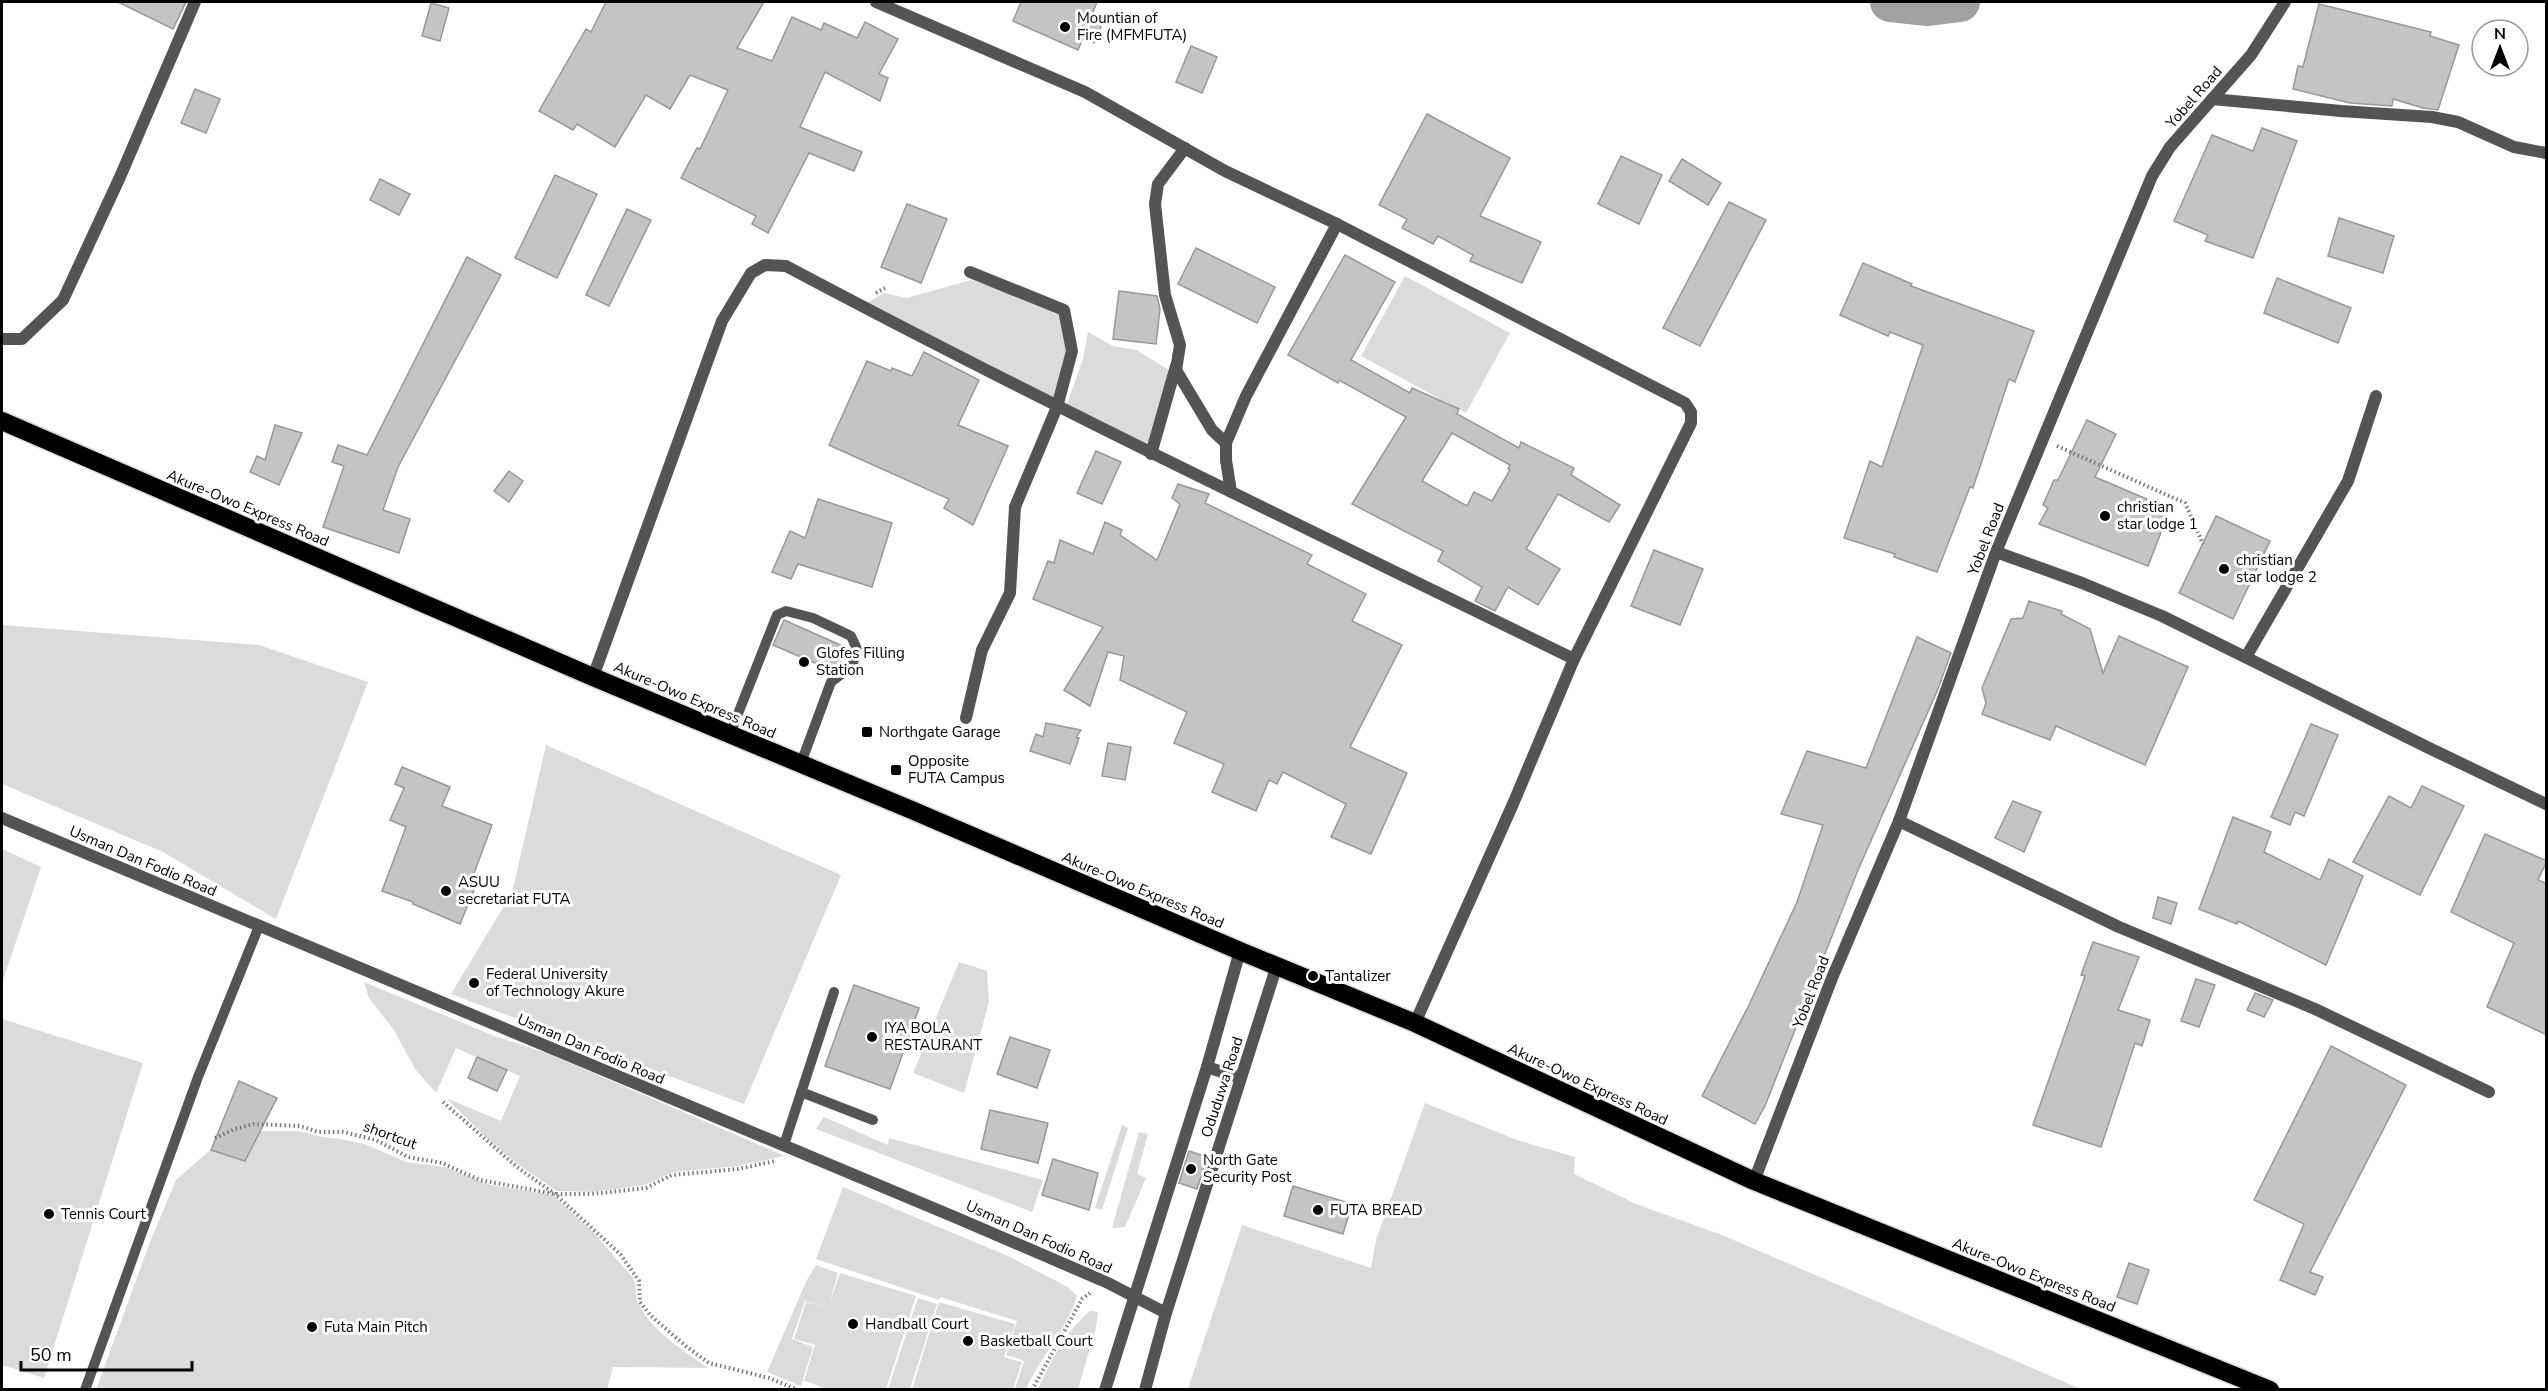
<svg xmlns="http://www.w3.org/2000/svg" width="2548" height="1391" viewBox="0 0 2548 1391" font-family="'Nunito Sans',sans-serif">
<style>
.green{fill:#dbdbdb}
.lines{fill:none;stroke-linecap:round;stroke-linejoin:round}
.river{stroke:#a2a2a2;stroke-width:40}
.building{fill:#c4c4c4;stroke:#989898;stroke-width:1.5;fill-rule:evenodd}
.highway-casing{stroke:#dbdbdb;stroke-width:21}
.path{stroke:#767676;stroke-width:4;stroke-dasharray:1.5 3;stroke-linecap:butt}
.lane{stroke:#545454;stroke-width:10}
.street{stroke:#545454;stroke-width:12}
.highway{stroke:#000;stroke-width:18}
.poi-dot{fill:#000;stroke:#fff;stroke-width:2}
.labels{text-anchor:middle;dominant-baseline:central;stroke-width:6;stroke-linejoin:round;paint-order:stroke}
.poi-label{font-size:15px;fill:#000;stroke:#fff;text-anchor:start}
.street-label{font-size:15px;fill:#000;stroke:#fff}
</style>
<rect width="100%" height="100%" fill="#fff"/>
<g class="green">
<path d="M 1405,276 L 1510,333 L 1466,413 L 1361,356 Z"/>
<path d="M 971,280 L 1031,300 L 1062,315 L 1067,351 L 1056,399 L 867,303 L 884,293 L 907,298 Z"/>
<path d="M 1088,332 L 1113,346 L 1136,350 L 1169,370 L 1148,447 L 1066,407 L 1083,359 Z"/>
<path d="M 2,625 L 259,645 L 368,682 L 276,919 L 163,852 L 2,784 Z"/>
<path d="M 546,745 L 841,875 L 744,1104 L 451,994 L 512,893 Z"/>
<path d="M 2,849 L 41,867 L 2,983 Z"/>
<path d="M 959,962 L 987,971 L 989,1002 L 964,1093 L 913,1073 Z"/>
<path d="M 364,982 L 492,1035 L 549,1054 L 785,1156 L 737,1166 L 673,1172 L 645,1185 L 591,1192 L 557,1191 L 519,1165 L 490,1141 L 446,1098 L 501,1121 L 520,1076 L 456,1048 L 436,1093 L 415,1069 L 394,1030 L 369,998 Z"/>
<path d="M 2,1019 L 143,1063 L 44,1378 L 2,1365 Z"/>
<path d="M 1425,1103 L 1517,1140 L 1575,1157 L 1574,1174 L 1636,1204 L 1722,1235 L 2081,1389 L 1188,1389 L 1242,1225 L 1371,1268 L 1376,1240 Z"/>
<path d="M 824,1117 L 888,1145 L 889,1138 L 1043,1180 L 1032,1212 L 816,1129 Z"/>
<path d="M 1122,1125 L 1128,1128 L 1102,1210 L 1095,1208 Z"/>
<path d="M 254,1131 L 298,1131 L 322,1137 L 341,1139 L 365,1144 L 406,1162 L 445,1167 L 491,1185 L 553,1195 L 595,1234 L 633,1278 C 638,1286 634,1297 639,1305 C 652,1331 684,1351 708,1368 L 613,1367 L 607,1390 L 96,1390 L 150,1242 L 176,1180 L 224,1138 Z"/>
<path d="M 1139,1132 L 1148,1134 L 1137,1174 L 1146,1178 L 1125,1227 L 1112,1228 Z"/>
<path d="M 843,1187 L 1008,1256 L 1068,1287 L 1077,1296 C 1067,1330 1040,1357 1026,1389 L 1015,1389 L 1024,1361 L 1006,1355 L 1017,1321 L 940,1297 L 939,1300 L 816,1259 Z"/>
<path d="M 816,1265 L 838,1273 L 829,1304 L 840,1273 L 916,1296 L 886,1389 L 828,1389 L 804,1381 L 815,1345 L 794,1339 L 806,1302 L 828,1308 L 805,1301 L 792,1339 L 813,1347 L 801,1386 L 767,1372 L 806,1282 Z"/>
<path d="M 918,1298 L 937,1304 L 910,1389 L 888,1389 Z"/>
<path d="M 939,1302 L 1015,1324 L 1004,1357 L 1022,1362 L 1013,1389 L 912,1389 Z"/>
<path d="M 1090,1311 L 1098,1312 L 1096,1328 L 1078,1389 L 1038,1389 C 1051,1361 1065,1332 1090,1311 Z"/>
</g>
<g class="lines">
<path class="river" d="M 1890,2 L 1928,6 L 1960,2"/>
</g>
<g class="building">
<path d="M 118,2 L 186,2 L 173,29 Z"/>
<path d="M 606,2 L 764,2 L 737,48 L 772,61 L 792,17 L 821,30 L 824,23 L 857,38 L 865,22 L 898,39 L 879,74 L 888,78 L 880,101 L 825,72 L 800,127 L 862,152 L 854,171 L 809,153 L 768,233 L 752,224 L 756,216 L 681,178 L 697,148 L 700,149 L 728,90 L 690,75 L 670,109 L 646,95 L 615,147 L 577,124 L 573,130 L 539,111 L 586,29 L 591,32 Z"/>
<path d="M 1021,2 L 1097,2 L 1091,17 L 1103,22 L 1094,43 L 1083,38 L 1078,50 L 1013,21 Z"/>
<path d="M 431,3 L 449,8 L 440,41 L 422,36 Z"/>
<path d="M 2319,4 L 2431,32 L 2430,36 L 2459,45 L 2438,110 L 2423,108 L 2393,99 L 2392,106 L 2350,103 L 2293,89 L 2298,66 L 2303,67 Z"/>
<path d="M 1191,46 L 1217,57 L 1202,93 L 1176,82 Z"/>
<path d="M 195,89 L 220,99 L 206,133 L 181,123 Z"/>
<path d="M 1427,114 L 1510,158 L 1480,216 L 1541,242 L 1522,283 L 1470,261 L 1473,255 L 1438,236 L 1433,244 L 1402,228 L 1407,219 L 1379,205 Z"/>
<path d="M 2262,128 L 2297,141 L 2253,258 L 2205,241 L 2208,235 L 2174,221 L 2212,135 L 2253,151 Z"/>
<path d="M 1621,156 L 1662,175 L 1639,224 L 1598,204 Z"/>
<path d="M 1682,159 L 1721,183 L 1708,205 L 1669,181 Z"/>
<path d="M 555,175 L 597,194 L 557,278 L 515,258 Z"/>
<path d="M 380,179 L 410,194 L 399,215 L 370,200 Z"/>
<path d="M 1729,202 L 1766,220 L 1700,346 L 1663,328 Z"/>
<path d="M 907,204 L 947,219 L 921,283 L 881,267 Z"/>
<path d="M 627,209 L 651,220 L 609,306 L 586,295 Z"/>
<path d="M 2339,218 L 2394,236 L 2383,273 L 2328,256 Z"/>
<path d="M 1196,248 L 1275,287 L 1257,323 L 1178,284 Z"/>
<path d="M 1345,255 L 1395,282 L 1351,360 L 1410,393 L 1412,388 L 1459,409 L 1457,414 L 1519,448 L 1521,442 L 1574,468 L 1571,475 L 1620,505 L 1609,522 L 1558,494 L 1526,549 L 1560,569 L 1538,605 L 1508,587 L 1495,611 L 1475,601 L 1482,587 L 1438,561 L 1443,551 L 1352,504 L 1406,417 L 1339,380 L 1338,383 L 1288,355 ZM 1452,433 L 1510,465 L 1508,469 L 1510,470 L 1492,501 L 1474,492 L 1467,506 L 1422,481 Z"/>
<path d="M 467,257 L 501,275 L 398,467 L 383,510 L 410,519 L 399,553 L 323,527 L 344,466 L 332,462 L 338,445 L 367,455 Z"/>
<path d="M 1863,263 L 1912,284 L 1911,286 L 2034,331 L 2015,382 L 2009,379 L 1973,488 L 1970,487 L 1937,572 L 1894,557 L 1895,554 L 1844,538 L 1870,461 L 1882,467 L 1923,345 L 1890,332 L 1888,336 L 1840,315 Z"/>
<path d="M 2277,278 L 2351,308 L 2338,343 L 2264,313 Z"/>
<path d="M 1119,291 L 1157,296 L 1160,309 L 1156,344 L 1113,339 Z"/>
<path d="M 924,352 L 979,380 L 958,425 L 1008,446 L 973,525 L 944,508 L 949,499 L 829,445 L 867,361 L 891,371 L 892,368 L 912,376 Z"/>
<path d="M 2087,420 L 2116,434 L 2095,477 L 2170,509 L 2148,566 L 2039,524 L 2048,508 L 2043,505 L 2054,480 L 2058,480 Z"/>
<path d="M 275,425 L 302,433 L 279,485 L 250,472 L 257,456 L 265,460 Z"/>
<path d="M 1096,451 L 1121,462 L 1102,504 L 1077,493 Z"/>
<path d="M 509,471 L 523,481 L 509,502 L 494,491 Z"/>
<path d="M 1178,484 L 1209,494 L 1205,503 L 1312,555 L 1307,564 L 1366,594 L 1352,621 L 1402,645 L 1350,747 L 1407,773 L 1371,854 L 1331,837 L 1346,804 L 1283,772 L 1277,784 L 1269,780 L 1256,811 L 1212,792 L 1224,764 L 1174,743 L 1187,712 L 1120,680 L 1124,656 L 1108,652 L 1090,706 L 1064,690 L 1103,627 L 1033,599 L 1048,561 L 1054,563 L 1060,540 L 1093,554 L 1105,522 L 1122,530 L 1120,535 L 1157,560 L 1180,504 L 1172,498 Z"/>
<path d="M 818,499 L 892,523 L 872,587 L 798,564 L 791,579 L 772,572 L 790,531 L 805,538 Z"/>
<path d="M 2216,516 L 2270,541 L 2233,619 L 2179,593 Z"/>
<path d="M 1654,550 L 1703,569 L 1680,625 L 1631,606 Z"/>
<path d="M 2029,601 L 2062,611 L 2061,614 L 2090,629 L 2103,673 L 2119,636 L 2188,667 L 2145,765 L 2056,726 L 2050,740 L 1982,714 L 1986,703 L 1982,688 L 2011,619 L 2023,618 Z"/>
<path d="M 784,620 L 847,648 L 839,666 L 833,671 L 773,645 Z"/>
<path d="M 1917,637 L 1951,653 L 1938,689 L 1858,870 L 1765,1106 L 1755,1124 L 1702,1096 L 1748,1007 L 1797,902 L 1823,825 L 1781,814 L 1807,751 L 1866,768 Z"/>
<path d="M 1046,723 L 1081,730 L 1076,737 L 1079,738 L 1070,764 L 1030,751 L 1036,734 L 1043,737 Z"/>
<path d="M 2311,724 L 2338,735 L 2304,816 L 2295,812 L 2290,825 L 2271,817 Z"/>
<path d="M 1108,743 L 1131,747 L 1125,780 L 1102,776 Z"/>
<path d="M 402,767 L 450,787 L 442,806 L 492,825 L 473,876 L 479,878 L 460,924 L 413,904 L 413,902 L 382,891 L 406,827 L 390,820 L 404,788 L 395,784 Z"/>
<path d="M 2422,786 L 2464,806 L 2420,895 L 2353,862 L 2389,796 L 2411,808 Z"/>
<path d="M 2013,801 L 2041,812 L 2024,852 L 1995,838 Z"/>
<path d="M 2233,817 L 2271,832 L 2264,852 L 2320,880 L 2329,859 L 2363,876 L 2326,965 L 2238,921 L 2237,924 L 2199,909 Z"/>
<path d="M 2485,834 L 2547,861 L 2538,880 L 2547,884 L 2547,1035 L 2487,1007 L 2514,943 L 2451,912 Z"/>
<path d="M 2158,897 L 2177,903 L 2171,924 L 2153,918 Z"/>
<path d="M 2093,942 L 2139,957 L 2118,1010 L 2150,1020 L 2142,1046 L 2135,1043 L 2101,1147 L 2033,1125 L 2085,976 L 2081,975 Z"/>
<path d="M 2196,979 L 2215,985 L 2199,1027 L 2181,1021 Z"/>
<path d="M 854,985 L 919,1008 L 890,1089 L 825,1066 Z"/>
<path d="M 2255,993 L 2273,1000 L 2264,1017 L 2247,1010 Z"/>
<path d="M 1010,1037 L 1050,1050 L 1037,1088 L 997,1074 Z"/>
<path d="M 2331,1046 L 2406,1085 L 2310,1272 L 2323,1277 L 2315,1295 L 2280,1280 L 2304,1224 L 2254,1200 Z"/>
<path d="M 477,1057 L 507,1070 L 497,1091 L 468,1078 Z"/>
<path d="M 239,1081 L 277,1098 L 245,1161 L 211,1150 Z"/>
<path d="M 990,1110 L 1048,1123 L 1038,1163 L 981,1149 Z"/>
<path d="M 1189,1151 L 1207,1157 L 1197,1189 L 1179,1183 Z"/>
<path d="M 1053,1159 L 1098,1173 L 1089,1210 L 1042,1195 Z"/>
<path d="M 1293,1186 L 1352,1204 L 1343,1234 L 1284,1216 Z"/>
<path d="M 2129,1263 L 2149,1270 L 2137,1304 L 2117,1297 Z"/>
</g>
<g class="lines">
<g class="highway-casing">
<path id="highway" d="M 2,421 L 593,677 L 914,811 L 1240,951 L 1415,1023 L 1754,1181 L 2270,1390"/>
</g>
<g class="path">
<path d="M 876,293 L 885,288"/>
<path d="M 2057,446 L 2185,503 L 2203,544"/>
<path d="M 443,1102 L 517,1167 L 555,1194 L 621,1255 L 639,1281 L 640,1302 L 651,1316 L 687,1347 L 709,1363 L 769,1378 L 798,1390"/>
<path d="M 215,1138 L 235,1129 L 254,1124 L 300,1126 L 318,1132 L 343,1132 L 376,1140 L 408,1157 L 442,1163 L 480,1180 L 555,1194 L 591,1194 L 646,1188 L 672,1175 L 738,1169 L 775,1161"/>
<path d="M 1032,1390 L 1082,1299 L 1090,1293"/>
</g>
<g class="lane">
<path d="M 730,734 L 777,615 L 786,611 L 813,618 L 851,636 L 857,649 L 852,666 L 831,682 L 801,763"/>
<path d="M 801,1092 L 873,1120"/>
<path d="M 784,1145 L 834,992"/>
<path d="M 85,1390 L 198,1077 L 259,926"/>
</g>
<g class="street">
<path d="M 876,2 L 1085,92 L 1225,171 L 1337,224 L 1685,403 L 1691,412 L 1691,423 L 1574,659 L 1513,804 L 1415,1023"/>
<path d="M 2212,99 L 2341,111 L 2432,117 L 2458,122 L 2514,147 L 2546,153"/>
<path d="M 1185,148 L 1158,184 L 1155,204 L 1165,295 L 1180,345 L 1176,370 L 1212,430 L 1226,443"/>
<path d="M 2,339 L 22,339 L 63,300 L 120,177 L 195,2"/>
<path d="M 1151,454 L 1176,366"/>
<path d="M 1231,492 L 1226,460 L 1226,443 L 1246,396 L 1337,224"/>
<path d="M 1996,552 L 2082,583 L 2162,616 L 2431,749 L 2546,804"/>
<path d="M 2246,657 L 2348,481 L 2376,396"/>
<path d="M 593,677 L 722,321 L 751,273 L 765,265 L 786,266 C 1045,404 1310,530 1574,659"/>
<path d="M 966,718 L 982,650 L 1010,593 L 1015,507 L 1057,407 L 1072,351 L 1064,310 L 970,272"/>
<path d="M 2,818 L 957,1218 L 1106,1282 L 1166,1313"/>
<path d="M 1899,821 L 2119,927 L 2315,1009 L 2489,1092"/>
<path d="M 1207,1067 L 1240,1078"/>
<path d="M 1754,1181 L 1832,978 L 1899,821 L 1996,552 L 2152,176 L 2170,147 L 2251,55 L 2285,2"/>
<path d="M 1105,1390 L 1207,1067 L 1240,951"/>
<path d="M 1145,1390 L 1166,1313 L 1277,965"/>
</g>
<use href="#highway" class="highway"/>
</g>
<g class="poi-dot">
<circle cx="1065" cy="27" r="6"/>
<circle cx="2105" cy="516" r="6"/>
<circle cx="2224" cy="569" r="6"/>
<circle cx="804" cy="662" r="6"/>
<rect x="861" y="726" width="12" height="12" rx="3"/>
<rect x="890" y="764" width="12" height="12" rx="3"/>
<circle cx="446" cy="891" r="6"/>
<circle cx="1313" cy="976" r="6"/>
<circle cx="474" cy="983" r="6"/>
<circle cx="872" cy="1037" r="6"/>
<circle cx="1191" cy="1169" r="6"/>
<circle cx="1318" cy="1210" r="6"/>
<circle cx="49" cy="1214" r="6"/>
<circle cx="853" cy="1324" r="6"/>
<circle cx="312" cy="1327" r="6"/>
<circle cx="968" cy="1341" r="6"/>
</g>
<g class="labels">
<g class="poi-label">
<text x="1077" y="18">Mountian of<tspan x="1077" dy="17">Fire (MFMFUTA)</tspan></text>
<text x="2117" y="507">christian<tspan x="2117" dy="17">star lodge 1</tspan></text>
<text x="2236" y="560">christian<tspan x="2236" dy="17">star lodge 2</tspan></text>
<text x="816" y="653">Glofes Filling<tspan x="816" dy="17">Station</tspan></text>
<text x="879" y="732">Northgate Garage</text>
<text x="908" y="761">Opposite<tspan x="908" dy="17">FUTA Campus</tspan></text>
<text x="458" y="882">ASUU<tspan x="458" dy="17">secretariat FUTA</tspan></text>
<text x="486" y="974">Federal University<tspan x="486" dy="17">of Technology Akure</tspan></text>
<text x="1325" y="976">Tantalizer</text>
<text x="884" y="1028">IYA BOLA<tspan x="884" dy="17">RESTAURANT</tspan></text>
<text x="1203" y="1160">North Gate<tspan x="1203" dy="17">Security Post</tspan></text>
<text x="1330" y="1210">FUTA BREAD</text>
<text x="61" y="1214">Tennis Court</text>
<text x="865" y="1324">Handball Court</text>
<text x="324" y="1327">Futa Main Pitch</text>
<text x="980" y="1341">Basketball Court</text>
</g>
<g class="street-label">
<text transform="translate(2194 97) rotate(-49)">Yobel Road</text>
<text transform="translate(248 508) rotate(23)">Akure-Owo Express Road</text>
<text transform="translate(1986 539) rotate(-69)">Yobel Road</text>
<text transform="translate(695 700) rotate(23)">Akure-Owo Express Road</text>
<text transform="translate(143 861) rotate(23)">Usman Dan Fodio Road</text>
<text transform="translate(1143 890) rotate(23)">Akure-Owo Express Road</text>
<text transform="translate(1811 992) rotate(-69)">Yobel Road</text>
<text transform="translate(591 1049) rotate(23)">Usman Dan Fodio Road</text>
<text transform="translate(1588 1084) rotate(25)">Akure-Owo Express Road</text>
<text transform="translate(1222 1087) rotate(-72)">Oduduwa Road</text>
<text transform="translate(390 1135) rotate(20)">shortcut</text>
<text transform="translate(1039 1237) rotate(24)">Usman Dan Fodio Road</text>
<text transform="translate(2034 1275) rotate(22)">Akure-Owo Express Road</text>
</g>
</g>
<rect width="2548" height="1391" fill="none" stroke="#000000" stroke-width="6"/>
<g transform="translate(2500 48)"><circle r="28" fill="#ffffff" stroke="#999999" stroke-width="1.5"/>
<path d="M0-4.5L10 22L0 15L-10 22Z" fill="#000000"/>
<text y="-9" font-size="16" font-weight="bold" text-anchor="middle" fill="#000000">N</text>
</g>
<path d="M21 1361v9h171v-9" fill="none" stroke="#000000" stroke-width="3"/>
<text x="30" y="1361" font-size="18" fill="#000000" stroke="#ffffff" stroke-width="4.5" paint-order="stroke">50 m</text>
</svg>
